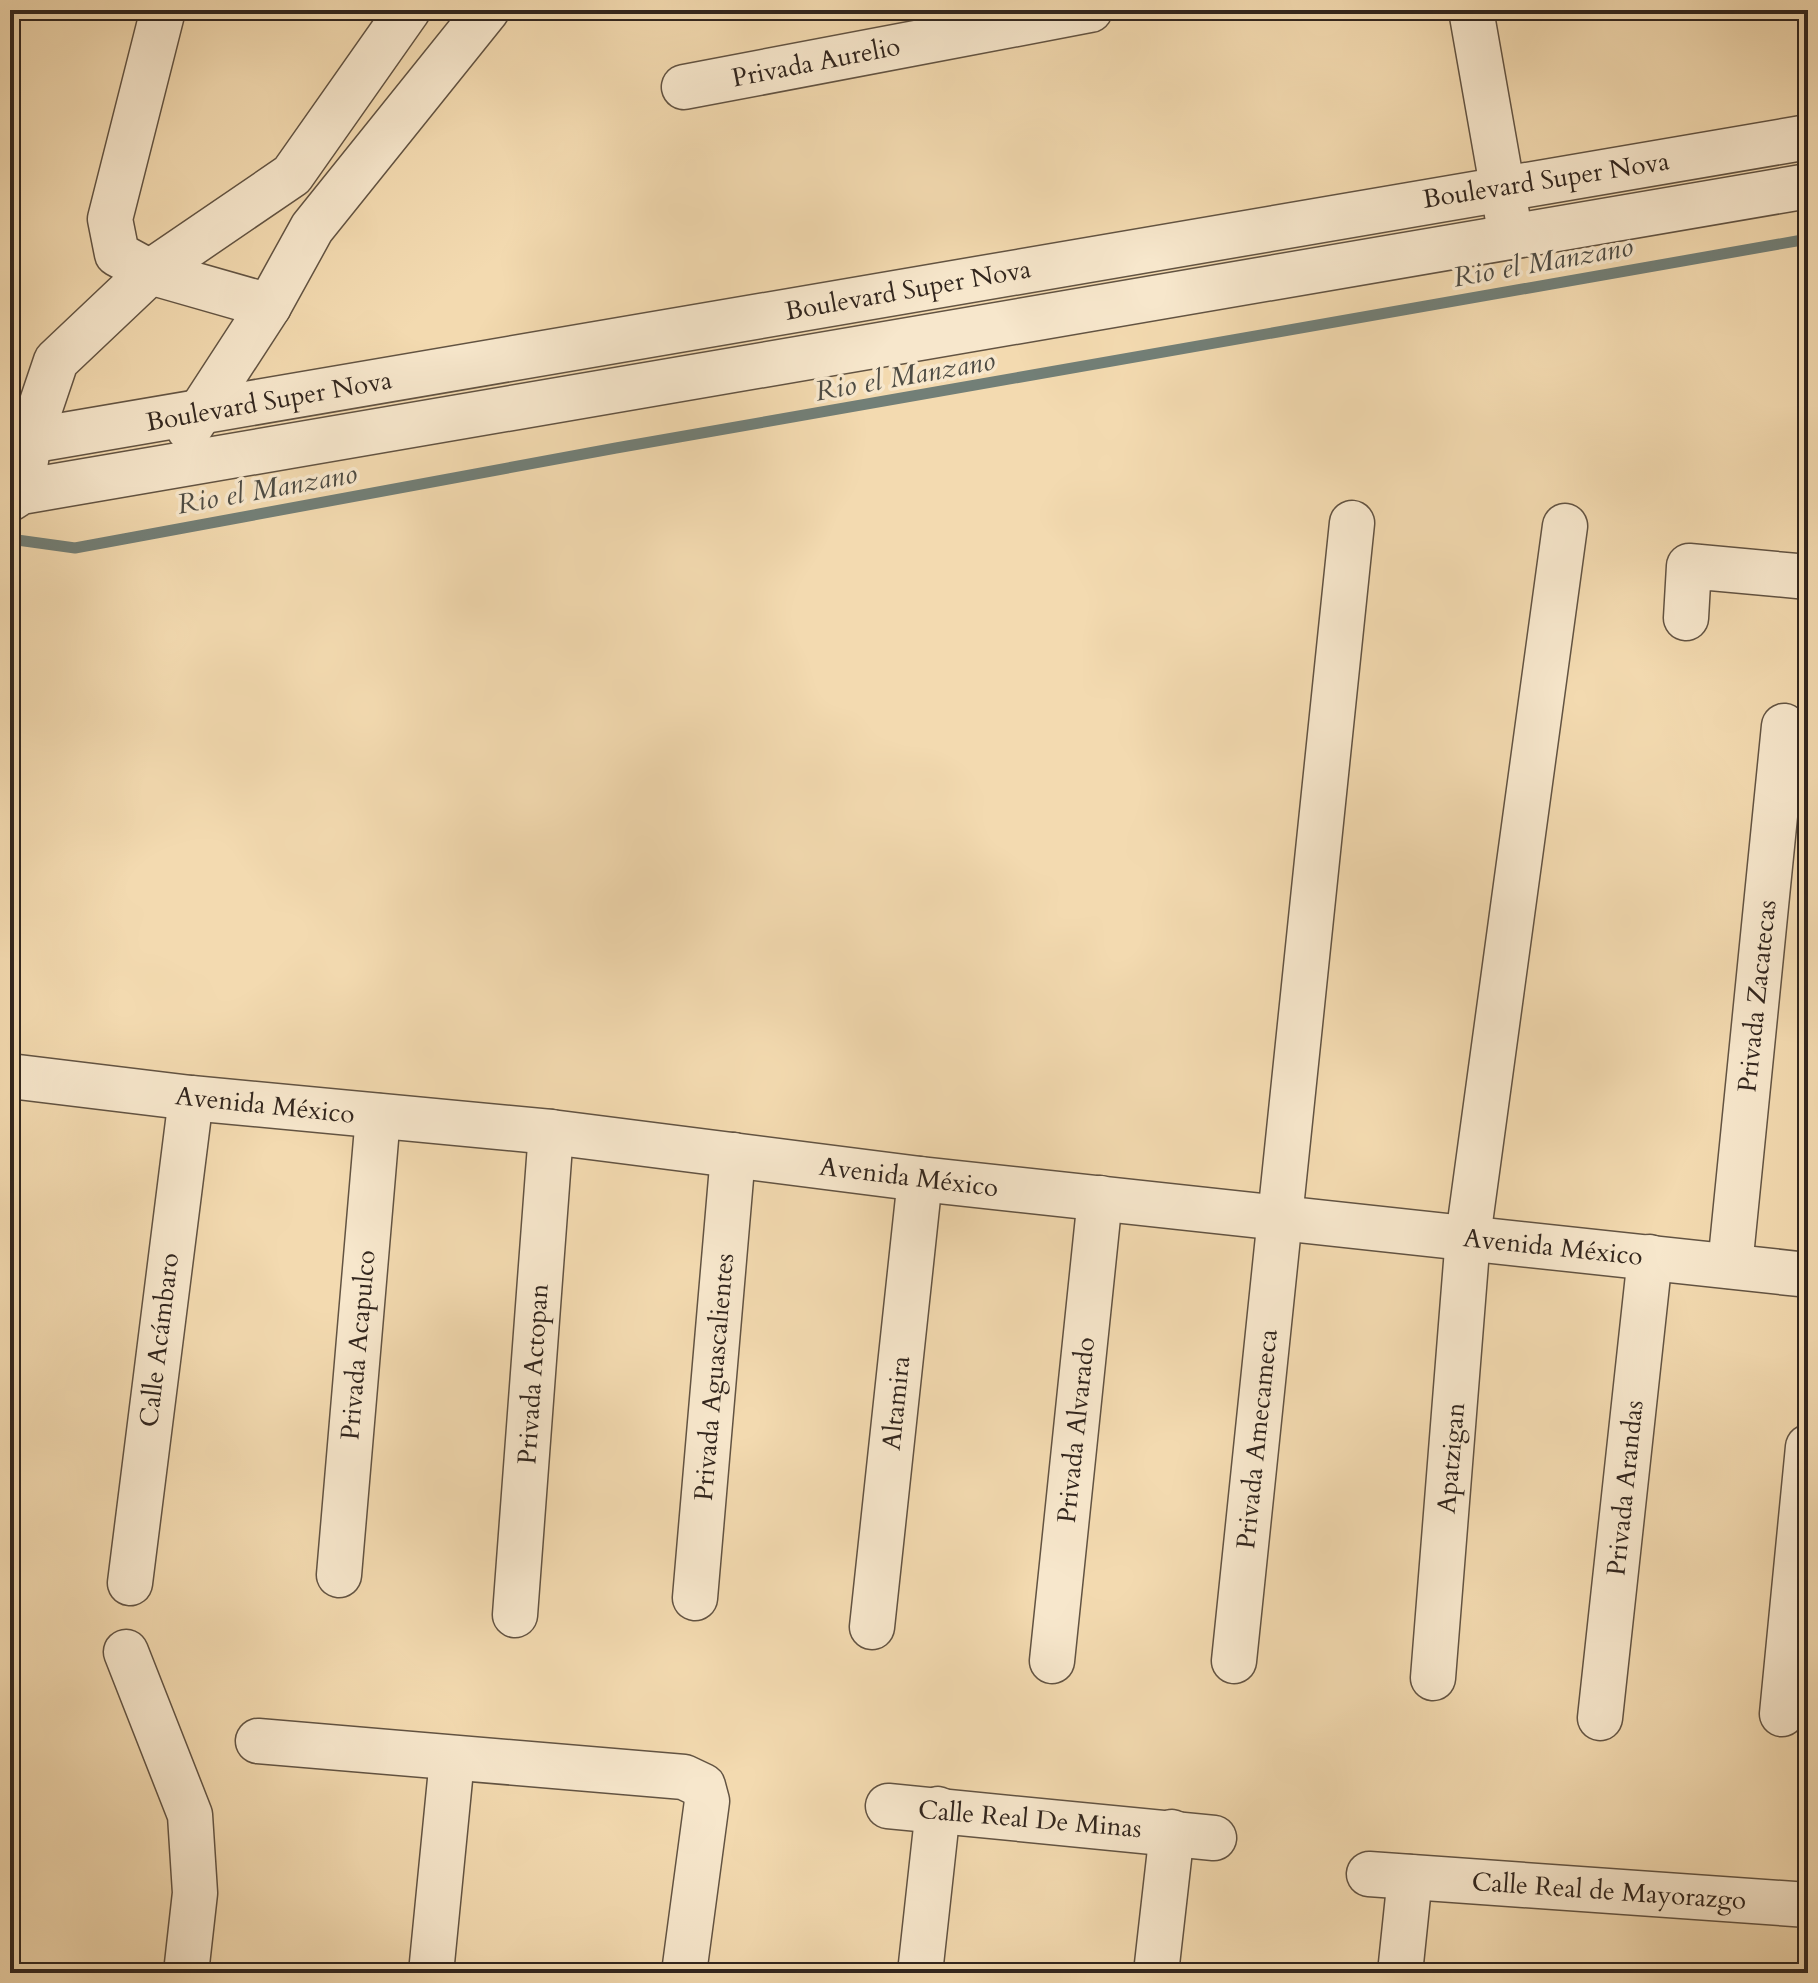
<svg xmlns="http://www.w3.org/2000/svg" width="1818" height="1983" viewBox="0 0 1818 1983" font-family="Cardo,serif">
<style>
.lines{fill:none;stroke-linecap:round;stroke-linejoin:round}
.stream{stroke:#727f77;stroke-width:11}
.minor-casing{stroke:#625342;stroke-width:47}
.tertiary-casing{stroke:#625342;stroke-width:47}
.minor{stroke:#f7e7cc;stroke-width:44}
.tertiary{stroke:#f7e7cc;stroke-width:44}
.labels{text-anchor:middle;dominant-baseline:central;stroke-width:7;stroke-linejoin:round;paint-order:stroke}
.street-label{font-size:26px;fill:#32261e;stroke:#f7e7cc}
.water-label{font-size:28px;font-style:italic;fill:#4d4b43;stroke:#f7e7cc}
</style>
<rect width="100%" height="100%" fill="#f3dab0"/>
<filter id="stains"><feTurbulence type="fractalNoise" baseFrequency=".0025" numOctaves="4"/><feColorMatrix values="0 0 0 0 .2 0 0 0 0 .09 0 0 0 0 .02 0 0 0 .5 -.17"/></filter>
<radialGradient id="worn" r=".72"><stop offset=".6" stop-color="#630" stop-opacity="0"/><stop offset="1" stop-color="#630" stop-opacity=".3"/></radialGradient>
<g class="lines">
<path class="stream" d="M 10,539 L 75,548 L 616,448 L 1808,239"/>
<g class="minor-casing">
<g id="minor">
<path d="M 163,10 L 110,219 L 117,254 L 150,272 L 269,306"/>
<path d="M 1471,10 L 1511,237"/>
<path d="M 684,87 L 1090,10"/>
<path d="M 1686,618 L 1689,566 L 1808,577"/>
<path d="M 1730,1266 L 1784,726"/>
<path d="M 339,1575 L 378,1116"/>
<path d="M 130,1583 L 191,1098"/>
<path d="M 695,1598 L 733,1155"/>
<path d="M 515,1615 L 551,1132"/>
<path d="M 872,1627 L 920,1179"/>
<path d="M 126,1652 L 190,1815 L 195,1893 L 186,1973"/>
<path d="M 1052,1661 L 1100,1198"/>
<path d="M 1234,1661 L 1352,523"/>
<path d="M 1433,1678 L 1468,1237 L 1565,526"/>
<path d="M 1782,1714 L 1808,1447"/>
<path d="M 1600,1718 L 1650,1257"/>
<path d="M 258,1741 L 684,1777 L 703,1786 L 707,1801 L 684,1973"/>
<path d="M 888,1806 L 1214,1838"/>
<path d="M 1369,1874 L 1808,1905"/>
<path d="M 431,1973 L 452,1759"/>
<path d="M 920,1973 L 938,1809"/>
<path d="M 1156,1973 L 1172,1832"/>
<path d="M 1400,1973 L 1410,1877"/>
</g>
</g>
<g class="tertiary-casing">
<g id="tertiary">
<path d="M 189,429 L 269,306 L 312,228 L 487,10"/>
<path d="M 10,451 L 29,441 L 1808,137"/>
<path d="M 25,467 L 29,441 L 56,361 L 150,272 L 292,175 L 408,10"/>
<path d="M 10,499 L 21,492 L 1808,186"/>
<path d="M 10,1076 L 191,1098 L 551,1132 L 920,1179 L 1808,1275"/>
</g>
</g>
<use href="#minor" class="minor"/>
<use href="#tertiary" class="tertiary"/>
</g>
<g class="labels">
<g class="street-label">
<text transform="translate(816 62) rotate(-11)">Privada Aurelio</text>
<text transform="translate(1546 180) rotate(-9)">Boulevard Super Nova</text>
<text transform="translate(908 290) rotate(-10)">Boulevard Super Nova</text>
<text transform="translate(269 401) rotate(-10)">Boulevard Super Nova</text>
<text transform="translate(1757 996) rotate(-84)">Privada Zacatecas</text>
<text transform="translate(265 1105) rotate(6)">Avenida México</text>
<text transform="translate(909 1177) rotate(7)">Avenida México</text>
<text transform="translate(1553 1247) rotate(6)">Avenida México</text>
<text transform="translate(159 1340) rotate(-83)">Calle Acámbaro</text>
<text transform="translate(358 1345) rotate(-85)">Privada Acapulco</text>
<text transform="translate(533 1374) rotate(-86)">Privada Actopan</text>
<text transform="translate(714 1377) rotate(-85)">Privada Aguascalientes</text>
<text transform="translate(896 1403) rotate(-84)">Altamira</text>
<text transform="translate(1076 1430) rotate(-84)">Privada Alvarado</text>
<text transform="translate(1257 1439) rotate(-84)">Privada Amecameca</text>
<text transform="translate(1451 1458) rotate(-85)">Apatzigan</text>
<text transform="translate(1625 1488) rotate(-84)">Privada Arandas</text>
<text transform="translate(1030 1819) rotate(5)">Calle Real De Minas</text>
<text transform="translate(1609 1891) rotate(4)">Calle Real de Mayorazgo</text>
</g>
<g class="water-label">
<text transform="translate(1543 262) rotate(-10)">Rio el Manzano</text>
<text transform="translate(905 376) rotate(-10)">Rio el Manzano</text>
<text transform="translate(267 489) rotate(-10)">Rio el Manzano</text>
</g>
</g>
<rect width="1818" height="1983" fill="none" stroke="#f3dab0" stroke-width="40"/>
<rect x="12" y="12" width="1794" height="1959" fill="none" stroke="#32261e" stroke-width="4"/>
<rect x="20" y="20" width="1778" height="1943" fill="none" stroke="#32261e" stroke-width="2"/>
<rect width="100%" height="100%" filter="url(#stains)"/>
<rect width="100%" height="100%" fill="url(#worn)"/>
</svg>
